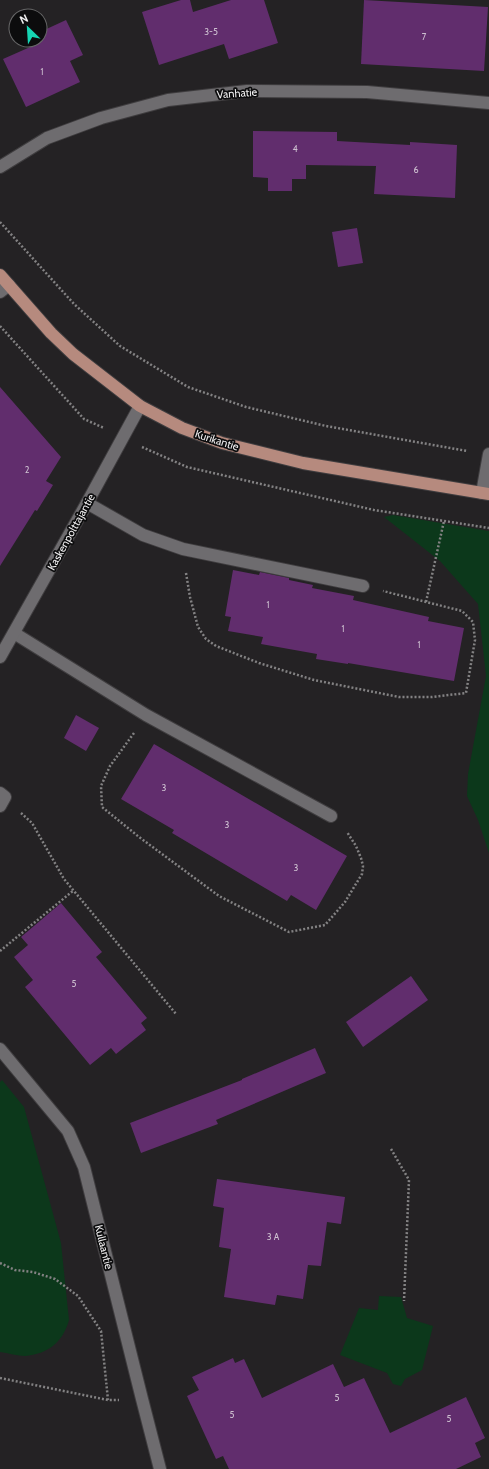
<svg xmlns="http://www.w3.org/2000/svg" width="489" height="1469" viewBox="0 0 489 1469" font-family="Cabin,sans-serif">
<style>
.green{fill:#0c381b}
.building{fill:#612d6d}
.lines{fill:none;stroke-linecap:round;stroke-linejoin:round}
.minor-casing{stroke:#3f3d3f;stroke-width:14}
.major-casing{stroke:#3f3d3f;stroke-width:14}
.path{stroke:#838283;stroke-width:2.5;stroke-dasharray:2 2;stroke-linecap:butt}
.minor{stroke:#6e6c6f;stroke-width:12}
.major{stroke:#b68a7e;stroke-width:12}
.labels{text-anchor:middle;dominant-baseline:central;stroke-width:3.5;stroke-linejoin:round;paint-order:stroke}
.number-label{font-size:9px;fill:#ccbecf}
.street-label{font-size:11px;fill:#f0eff0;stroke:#0c0c0d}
</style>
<rect width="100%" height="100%" fill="#242224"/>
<g class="green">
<path d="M 393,515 L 489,531 L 489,853 L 478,820 L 467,796 L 468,774 L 486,676 L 478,604 L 440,561 L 384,517 Z"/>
<path d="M 2,1080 L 24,1107 L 61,1243 L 69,1320 C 63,1342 48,1354 25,1356 C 18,1356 8,1353 0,1352 L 0,1082 Z"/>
<path d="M 379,1296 L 401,1297 L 407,1318 L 433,1326 L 422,1370 L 405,1379 L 401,1386 L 393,1384 L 387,1373 L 340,1355 L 359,1308 L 378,1310 Z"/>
</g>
<g class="building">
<path d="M 181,0 L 190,0 L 193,12 L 231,0 L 264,0 L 278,43 L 229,59 L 224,44 L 159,65 L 142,12 Z"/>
<path d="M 364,0 L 488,7 L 484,71 L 361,64 Z"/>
<path d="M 66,20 L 83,55 L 70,61 L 80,82 L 26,107 L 3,59 L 37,44 L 35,40 L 40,40 L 40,32 Z"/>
<path d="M 253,131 L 337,132 L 337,141 L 410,145 L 410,142 L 457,145 L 455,198 L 374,194 L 376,166 L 306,165 L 306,179 L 292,179 L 292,191 L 268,191 L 268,178 L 253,177 Z"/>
<path d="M 357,228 L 363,263 L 338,267 L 332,232 Z"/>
<path d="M 0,387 L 61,457 L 46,481 L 53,485 L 37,511 L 35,510 L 0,566 Z"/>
<path d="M 233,570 L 259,575 L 260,572 L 289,578 L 289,580 L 313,585 L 312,588 L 354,596 L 353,600 L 429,617 L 428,621 L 464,628 L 454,681 L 348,663 L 348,664 L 316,659 L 317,654 L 261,644 L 263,637 L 228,631 L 231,617 L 225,616 Z"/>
<path d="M 76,715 L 99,728 L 86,751 L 64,738 Z"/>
<path d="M 154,744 L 347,856 L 316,910 L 291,895 L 287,901 L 172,833 L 174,830 L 121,799 Z"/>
<path d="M 61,903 L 102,952 L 96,957 L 147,1018 L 141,1023 L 146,1030 L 116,1054 L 111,1048 L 90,1065 L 25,987 L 33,980 L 14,957 L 28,945 L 21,937 Z"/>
<path d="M 411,976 L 428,1000 L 363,1047 L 346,1022 Z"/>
<path d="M 315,1048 L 326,1073 L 216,1120 L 218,1124 L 141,1153 L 130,1123 L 242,1080 L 242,1079 Z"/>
<path d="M 217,1179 L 345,1197 L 341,1224 L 327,1222 L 321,1266 L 308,1265 L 303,1299 L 277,1295 L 275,1305 L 224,1297 L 231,1249 L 219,1247 L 224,1208 L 213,1206 Z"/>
<path d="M 233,1358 L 235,1363 L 244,1359 L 262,1398 L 333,1364 L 344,1387 L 364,1378 L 390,1433 L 466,1397 L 485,1438 L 475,1443 L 481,1457 L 456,1469 L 229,1469 L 223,1456 L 216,1459 L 187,1396 L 199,1390 L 192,1377 Z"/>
</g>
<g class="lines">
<g class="minor-casing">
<g id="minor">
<path d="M 0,167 L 47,138 L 101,118 L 168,100 L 247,91 L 367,92 L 489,103"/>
<path d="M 0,292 L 9,285"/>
<path d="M 482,493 L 489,454"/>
<path d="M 87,503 L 143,535 L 183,549 L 363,586"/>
<path d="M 14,633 L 146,715 L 331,816"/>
<path d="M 0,657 L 87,503 L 140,406"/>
<path d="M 0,793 L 5,797 L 0,806"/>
<path d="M 0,1049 L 68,1131 L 84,1167 L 142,1399 L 160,1469"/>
</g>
</g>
<g class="major-casing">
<path id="major" d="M 0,275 L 51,333 L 73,354 L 140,406 L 182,428 L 222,443 L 303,463 L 489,494"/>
</g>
<g class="path">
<path d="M 0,222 L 74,304 L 120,346 L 188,387 L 246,407 L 326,426 L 467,451"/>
<path d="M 0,326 L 84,419 L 104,428"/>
<path d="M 142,447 L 187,467 L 374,510 L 489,528"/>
<path d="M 186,573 L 190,597 L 198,627 L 206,639 L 216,646 L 259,663 L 314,680 L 399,697 L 432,697 L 466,693 L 475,640 L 473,622 L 462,611 L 383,591"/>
<path d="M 426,602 L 444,521"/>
<path d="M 134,733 L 110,766 L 101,786 L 102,807 L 139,837 L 219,896 L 289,932 L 325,925 L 345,902 L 362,874 L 363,866 L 361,858 L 356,846 L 347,832"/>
<path d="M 21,813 L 32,823 L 64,879 L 176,1014"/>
<path d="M 0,951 L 74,890"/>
<path d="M 391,1149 L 409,1180 L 404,1301"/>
<path d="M 0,1263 L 15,1270 L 33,1272 L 55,1279 L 78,1296 L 101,1331 L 108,1400"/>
<path d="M 0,1378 L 108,1400 L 119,1400"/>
</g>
<use href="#minor" class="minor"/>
<use href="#major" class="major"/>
</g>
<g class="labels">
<g class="number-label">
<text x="211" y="31">3-5</text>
<text x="424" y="36">7</text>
<text x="42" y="71">1</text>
<text x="295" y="148">4</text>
<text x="416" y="169">6</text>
<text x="27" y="469">2</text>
<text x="268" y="604">1</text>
<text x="343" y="628">1</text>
<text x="419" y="644">1</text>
<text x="164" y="787">3</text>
<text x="227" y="824">3</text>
<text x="296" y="867">3</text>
<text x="74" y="983">5</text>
<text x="273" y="1236">3 A</text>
<text x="337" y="1397">5</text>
<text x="232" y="1414">5</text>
<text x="449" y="1418">5</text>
</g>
<g class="street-label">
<text transform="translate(237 93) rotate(-4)">Vanhatie</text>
<text transform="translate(217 440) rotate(18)">Kurikantie</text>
<text transform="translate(71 532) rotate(-61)">Kaskenpolttajantie</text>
<text transform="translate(104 1247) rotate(76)">Kullaantie</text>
</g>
</g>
<g transform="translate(28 28) rotate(335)"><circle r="19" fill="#0c0c0d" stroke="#676768"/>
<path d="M0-3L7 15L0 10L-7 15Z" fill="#16d5b3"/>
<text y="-6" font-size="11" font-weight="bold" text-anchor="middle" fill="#f0eff0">N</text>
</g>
</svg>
